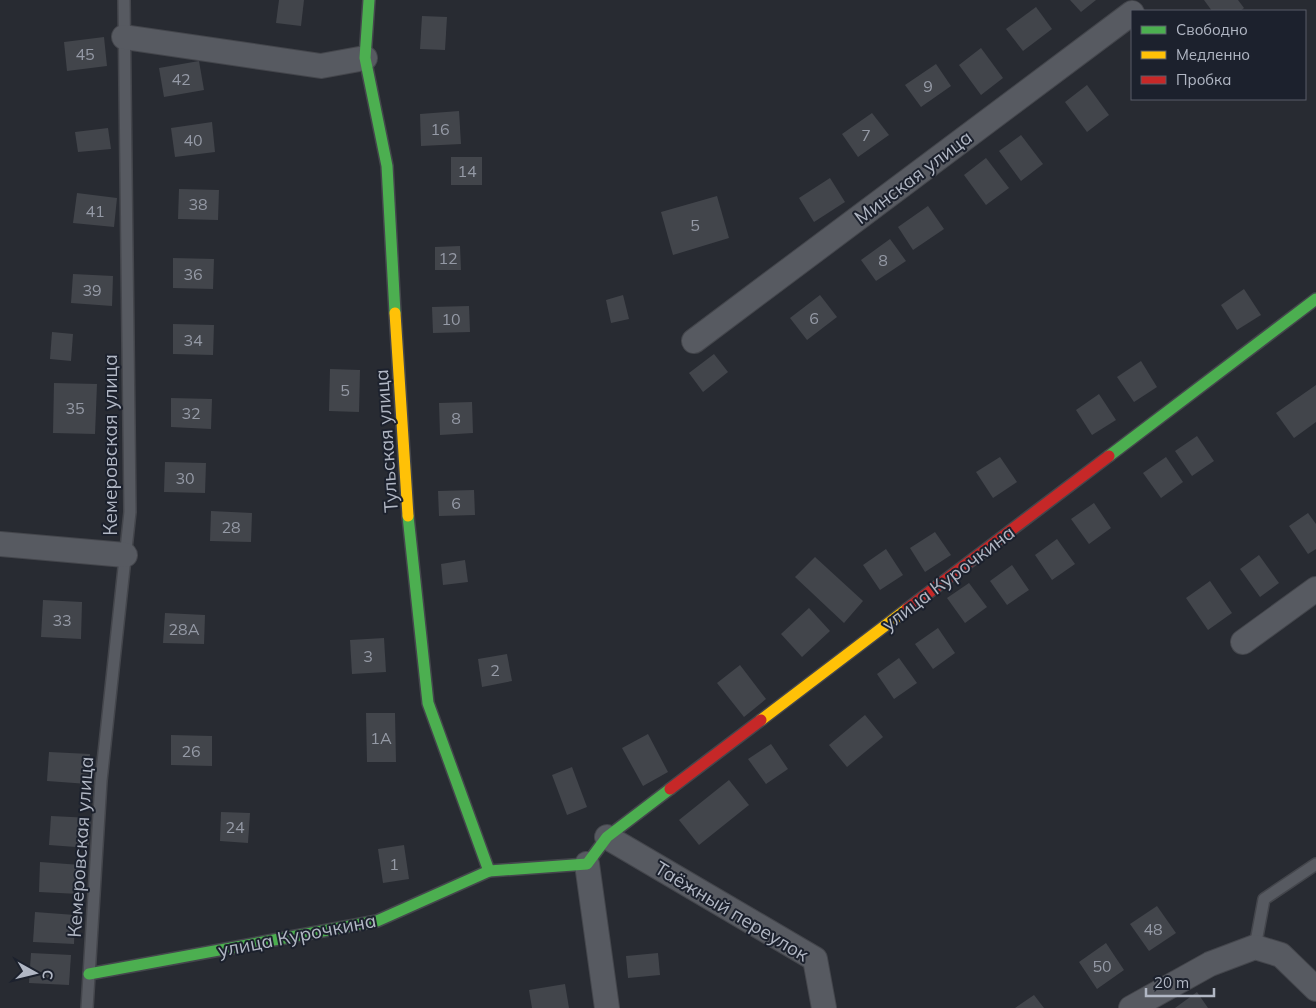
<svg xmlns="http://www.w3.org/2000/svg" width="1316" height="1008" viewBox="0 0 1316 1008" font-family="Mulish,sans-serif">
<style>
.building{fill:#42454b}
.lines{fill:none;stroke-linecap:round;stroke-linejoin:round}
.lane-casing{stroke:#44464c;stroke-width:14}
.street-casing{stroke:#44464c;stroke-width:26}
.fast-casing{stroke:#44464c;stroke-width:14}
.slow-casing{stroke:#44464c;stroke-width:14}
.jam-casing{stroke:#44464c;stroke-width:14}
.lane{stroke:#575a61;stroke-width:11}
.street{stroke:#575a61;stroke-width:24}
.fast{stroke:#4caf50;stroke-width:11}
.slow{stroke:#ffc107;stroke-width:11}
.jam{stroke:#c62828;stroke-width:11}
.labels{text-anchor:middle;dominant-baseline:central;stroke-width:4;stroke-linejoin:round;paint-order:stroke}
.number-label{font-size:16px;fill:#959aa6}
.street-label{font-size:19px;fill:#b1b7c4;stroke:#1c212d}
</style>
<rect width="100%" height="100%" fill="#282b32"/>
<g class="building">
<path d="M 279,0 L 304,0 L 301,26 L 276,23 Z"/>
<path d="M 1070,0 L 1096,0 L 1081,12 Z"/>
<path d="M 1204,0 L 1238,0 L 1244,8 L 1240,11 L 1212,11 Z"/>
<path d="M 1036,7 L 1052,29 L 1023,51 L 1006,29 Z"/>
<path d="M 422,16 L 447,17 L 445,50 L 420,49 Z"/>
<path d="M 104,37 L 107,66 L 67,71 L 64,42 Z"/>
<path d="M 981,48 L 1003,78 L 981,95 L 959,65 Z"/>
<path d="M 199,61 L 204,90 L 164,97 L 159,68 Z"/>
<path d="M 936,64 L 951,86 L 921,107 L 905,85 Z"/>
<path d="M 1087,85 L 1109,115 L 1087,132 L 1065,102 Z"/>
<path d="M 459,111 L 461,144 L 421,146 L 420,114 Z"/>
<path d="M 872,113 L 889,135 L 858,157 L 842,134 Z"/>
<path d="M 212,122 L 215,152 L 175,157 L 171,128 Z"/>
<path d="M 108,128 L 111,149 L 78,152 L 75,132 Z"/>
<path d="M 1021,135 L 1043,164 L 1021,181 L 999,151 Z"/>
<rect x="451" y="157" width="31" height="28"/>
<path d="M 986,158 L 1009,188 L 986,205 L 964,175 Z"/>
<path d="M 830,178 L 845,202 L 814,222 L 799,198 Z"/>
<path d="M 179,189 L 219,190 L 218,220 L 178,219 Z"/>
<path d="M 77,193 L 117,198 L 114,227 L 73,223 Z"/>
<path d="M 717,196 L 729,238 L 673,255 L 661,212 Z"/>
<path d="M 928,206 L 944,229 L 913,250 L 898,227 Z"/>
<path d="M 890,239 L 906,261 L 876,281 L 861,260 Z"/>
<path d="M 460,246 L 461,270 L 435,270 L 435,247 Z"/>
<path d="M 173,258 L 214,259 L 213,289 L 173,288 Z"/>
<path d="M 73,274 L 113,276 L 112,306 L 71,303 Z"/>
<path d="M 1244,289 L 1261,315 L 1237,330 L 1221,305 Z"/>
<path d="M 623,295 L 629,319 L 611,323 L 606,300 Z"/>
<path d="M 820,295 L 837,317 L 807,340 L 790,318 Z"/>
<path d="M 469,306 L 470,332 L 433,333 L 432,307 Z"/>
<path d="M 173,324 L 214,325 L 213,355 L 173,354 Z"/>
<path d="M 52,332 L 73,334 L 71,361 L 50,359 Z"/>
<path d="M 714,354 L 728,372 L 703,392 L 689,373 Z"/>
<path d="M 1141,361 L 1157,387 L 1134,402 L 1117,377 Z"/>
<path d="M 330,369 L 360,370 L 359,412 L 329,411 Z"/>
<path d="M 54,383 L 97,384 L 95,434 L 53,433 Z"/>
<path d="M 1316,385 L 1316,422 L 1294,438 L 1276,413 Z"/>
<path d="M 1099,394 L 1116,420 L 1092,435 L 1076,410 Z"/>
<path d="M 171,398 L 212,399 L 211,429 L 171,427 Z"/>
<path d="M 472,402 L 473,433 L 440,435 L 439,403 Z"/>
<path d="M 1197,436 L 1214,461 L 1192,476 L 1175,451 Z"/>
<path d="M 1000,457 L 1017,482 L 993,498 L 976,472 Z"/>
<path d="M 1166,457 L 1183,482 L 1161,498 L 1143,473 Z"/>
<path d="M 165,462 L 206,463 L 205,493 L 164,492 Z"/>
<path d="M 474,490 L 475,515 L 439,516 L 438,491 Z"/>
<path d="M 1094,503 L 1111,528 L 1089,544 L 1071,519 Z"/>
<path d="M 211,511 L 252,513 L 251,542 L 210,541 Z"/>
<path d="M 1308,513 L 1316,524 L 1316,549 L 1308,554 L 1289,526 Z"/>
<path d="M 935,532 L 951,555 L 925,572 L 910,548 Z"/>
<path d="M 1057,539 L 1075,564 L 1052,580 L 1035,555 Z"/>
<path d="M 886,549 L 903,575 L 880,590 L 863,565 Z"/>
<path d="M 1259,555 L 1279,583 L 1260,597 L 1240,569 Z"/>
<path d="M 815,557 L 863,601 L 844,623 L 795,577 Z"/>
<path d="M 465,560 L 468,582 L 443,585 L 441,564 Z"/>
<path d="M 1012,565 L 1029,590 L 1007,605 L 990,581 Z"/>
<path d="M 1210,581 L 1232,613 L 1208,630 L 1186,598 Z"/>
<path d="M 969,583 L 987,607 L 965,623 L 947,598 Z"/>
<path d="M 43,600 L 82,602 L 81,639 L 41,637 Z"/>
<path d="M 809,608 L 830,631 L 802,657 L 781,634 Z"/>
<path d="M 165,613 L 205,615 L 204,644 L 163,643 Z"/>
<path d="M 938,628 L 955,653 L 933,669 L 915,644 Z"/>
<path d="M 384,638 L 386,672 L 352,674 L 350,640 Z"/>
<path d="M 507,654 L 512,681 L 482,687 L 478,659 Z"/>
<path d="M 899,658 L 917,683 L 894,699 L 877,674 Z"/>
<path d="M 740,665 L 766,699 L 744,717 L 717,683 Z"/>
<path d="M 366,713 L 395,713 L 396,762 L 367,762 Z"/>
<path d="M 865,715 L 883,737 L 847,767 L 829,745 Z"/>
<path d="M 648,734 L 668,772 L 643,786 L 622,748 Z"/>
<path d="M 171,735 L 212,736 L 212,766 L 171,765 Z"/>
<path d="M 771,744 L 788,769 L 766,784 L 748,759 Z"/>
<path d="M 49,752 L 90,754 L 88,784 L 47,781 Z"/>
<path d="M 572,767 L 587,807 L 567,815 L 552,775 Z"/>
<path d="M 729,780 L 749,805 L 699,845 L 679,820 Z"/>
<path d="M 221,812 L 250,813 L 248,843 L 220,841 Z"/>
<path d="M 51,816 L 91,818 L 89,848 L 49,845 Z"/>
<path d="M 404,845 L 409,879 L 383,883 L 378,849 Z"/>
<path d="M 40,862 L 81,865 L 79,894 L 39,892 Z"/>
<path d="M 1157,906 L 1176,933 L 1149,951 L 1130,924 Z"/>
<path d="M 35,912 L 75,915 L 74,944 L 33,942 Z"/>
<path d="M 1106,943 L 1124,970 L 1097,989 L 1079,962 Z"/>
<path d="M 31,953 L 71,955 L 69,985 L 29,983 Z"/>
<path d="M 658,953 L 660,975 L 628,978 L 626,956 Z"/>
<path d="M 565,984 L 569,1008 L 532,1008 L 529,990 Z"/>
<path d="M 1197,992 L 1208,1008 L 1175,1008 Z"/>
<path d="M 1034,995 L 1044,1008 L 1015,1008 Z"/>
</g>
<g class="lines">
<g class="lane-casing">
<g id="lane">
<path d="M 1255,947 L 1264,899 L 1316,864"/>
<path d="M 87,1008 L 101,781 L 130,512 L 124,0"/>
</g>
</g>
<g class="street-casing">
<g id="street">
<path d="M 124,37 L 321,66 L 365,58"/>
<path d="M 694,341 L 1132,13"/>
<path d="M 0,544 L 125,555"/>
<path d="M 1243,642 L 1316,589"/>
<path d="M 607,837 L 815,959 L 824,1008"/>
<path d="M 587,864 L 607,1008"/>
<path d="M 1131,1008 L 1210,964 L 1255,947 L 1281,955 L 1316,989"/>
</g>
</g>
<g class="fast-casing">
<g id="fast">
<path d="M 369,0 L 365,58 L 387,166 L 395,313"/>
<path d="M 1109,456 L 1316,299"/>
<path d="M 408,516 L 428,703 L 489,871"/>
<path d="M 89,974 L 377,921 L 489,871 L 587,864 L 607,837 L 670,789"/>
</g>
</g>
<g class="slow-casing">
<g id="slow">
<path d="M 395,313 L 408,516"/>
<path d="M 761,720 L 907,609"/>
</g>
</g>
<g class="jam-casing">
<g id="jam">
<path d="M 907,609 L 1109,456"/>
<path d="M 670,789 L 761,720"/>
</g>
</g>
<use href="#lane" class="lane"/>
<use href="#street" class="street"/>
<use href="#fast" class="fast"/>
<use href="#slow" class="slow"/>
<use href="#jam" class="jam"/>
</g>
<g class="labels">
<g class="number-label">
<text x="85" y="54">45</text>
<text x="181" y="79">42</text>
<text x="928" y="86">9</text>
<text x="440" y="129">16</text>
<text x="866" y="135">7</text>
<text x="193" y="140">40</text>
<text x="467" y="171">14</text>
<text x="198" y="204">38</text>
<text x="95" y="211">41</text>
<text x="695" y="225">5</text>
<text x="448" y="258">12</text>
<text x="883" y="260">8</text>
<text x="193" y="274">36</text>
<text x="92" y="290">39</text>
<text x="814" y="318">6</text>
<text x="451" y="319">10</text>
<text x="193" y="340">34</text>
<text x="345" y="390">5</text>
<text x="75" y="408">35</text>
<text x="191" y="413">32</text>
<text x="456" y="418">8</text>
<text x="185" y="478">30</text>
<text x="456" y="503">6</text>
<text x="231" y="527">28</text>
<text x="62" y="620">33</text>
<text x="184" y="629">28А</text>
<text x="368" y="656">3</text>
<text x="495" y="670">2</text>
<text x="381" y="738">1А</text>
<text x="191" y="751">26</text>
<text x="235" y="827">24</text>
<text x="394" y="864">1</text>
<text x="1153" y="929">48</text>
<text x="1102" y="966">50</text>
</g>
<g class="street-label">
<text transform="translate(913 177) rotate(-37)">Минская улица</text>
<text transform="translate(386 441) rotate(-94)">Тульская улица</text>
<text transform="translate(110 445) rotate(-90)">Кемеровская улица</text>
<text transform="translate(948 578) rotate(-37)">улица Курочкина</text>
<text transform="translate(80 847) rotate(-86)">Кемеровская улица</text>
<text transform="translate(732 911) rotate(31)">Таёжный переулок</text>
<text transform="translate(297 935) rotate(-11)">улица Курочкина</text>
</g>
</g>
<rect x="1131" y="10" width="175" height="90" fill="#1c212d" stroke="#585d69"/>
<rect x="1141" y="26" width="25" height="8" fill="#4caf50" stroke="#585d69"/>
<text x="1176" y="35" font-size="15" fill="#b1b7c4">Свободно</text>
<rect x="1141" y="51" width="25" height="8" fill="#ffc107" stroke="#585d69"/>
<text x="1176" y="60" font-size="15" fill="#b1b7c4">Медленно</text>
<rect x="1141" y="76" width="25" height="8" fill="#c62828" stroke="#585d69"/>
<text x="1176" y="85" font-size="15" fill="#b1b7c4">Пробка</text>
<g transform="translate(35 973) rotate(98)" stroke="#1c212d" stroke-width="4" paint-order="stroke">
<path d="M0-4L9 19L0 12L-9 19Z" fill="#b1b7c4"/>
<text y="-8" font-size="14" font-weight="bold" text-anchor="middle" fill="#b1b7c4">С</text>
</g>
<path d="M1146 988v8h68v-8" fill="none" stroke="#b1b7c4" stroke-width="2.5"/>
<text x="1154" y="988" font-size="15" fill="#b1b7c4" stroke="#1c212d" stroke-width="4" paint-order="stroke">20 m</text>
</svg>
